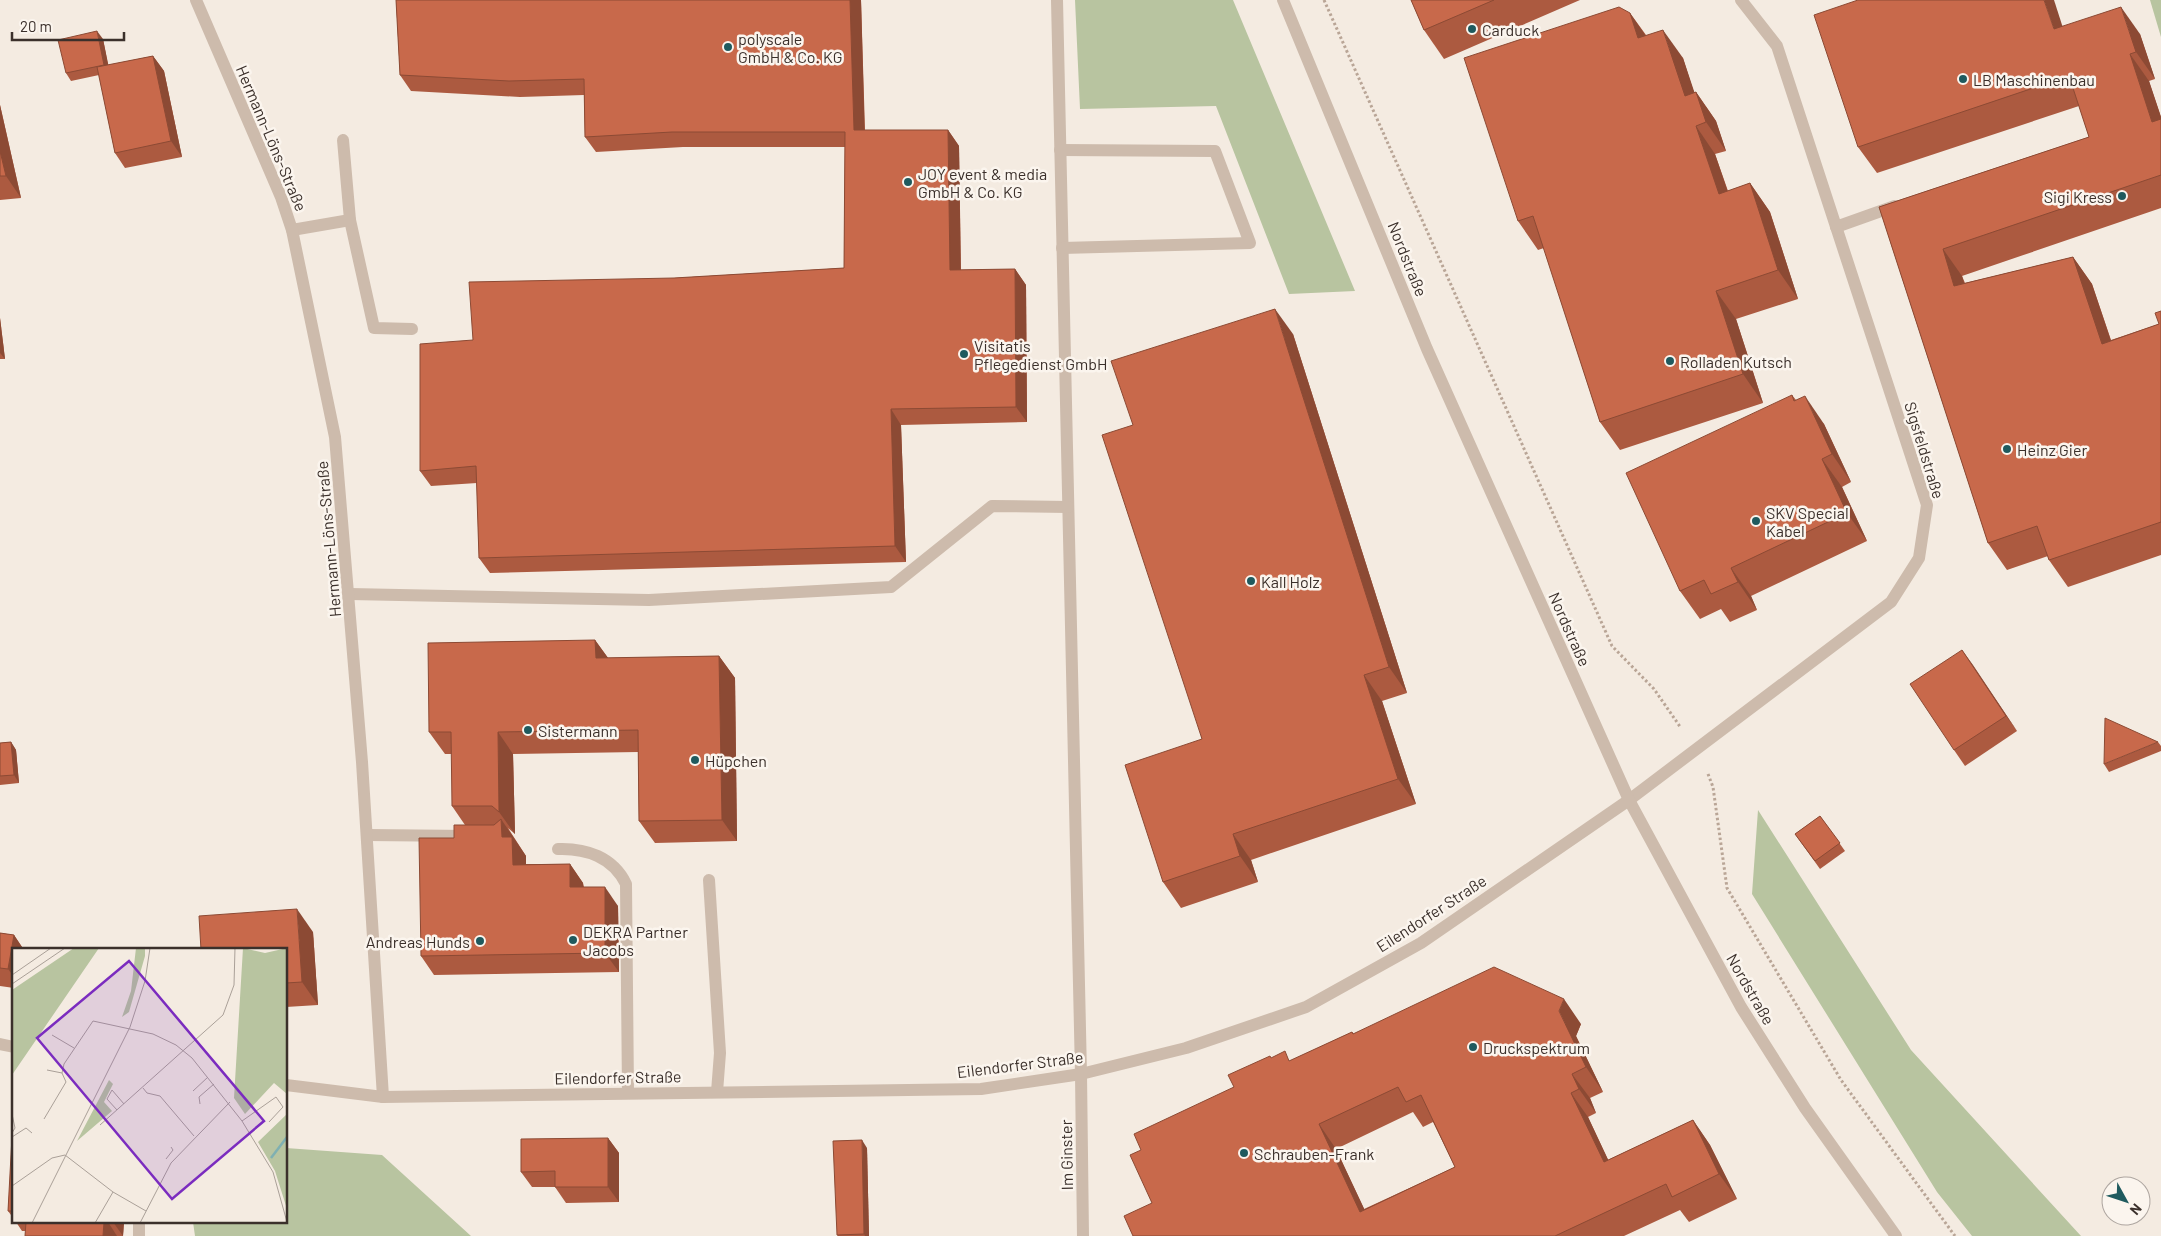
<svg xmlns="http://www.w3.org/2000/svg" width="2161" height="1236" viewBox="0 0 2161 1236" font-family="Barlow,sans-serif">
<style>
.green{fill:#b8c4a0}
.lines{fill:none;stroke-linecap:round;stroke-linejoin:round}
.path{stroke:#b9a596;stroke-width:3;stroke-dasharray:2.5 2.5;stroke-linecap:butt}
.service{stroke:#cdbbac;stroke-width:12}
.minor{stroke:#cdbbac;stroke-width:12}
.tertiary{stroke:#cdbbac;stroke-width:12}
.wall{fill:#ac5a40;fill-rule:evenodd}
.shaded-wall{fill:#8c4a34}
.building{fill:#c8694b;stroke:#8c4a34;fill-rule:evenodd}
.poi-dot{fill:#1f5a5e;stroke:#fbf5ee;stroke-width:2}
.labels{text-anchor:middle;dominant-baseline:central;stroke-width:5;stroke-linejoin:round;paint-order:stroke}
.poi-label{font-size:16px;fill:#3b302b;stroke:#fbf5ee;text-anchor:start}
.street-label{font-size:16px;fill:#3b302b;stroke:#fbf5ee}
.inset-river{fill:none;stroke:#7fb0b2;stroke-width:2.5}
.inset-road{fill:none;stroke:#aaa098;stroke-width:1}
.view{fill:#7b2cbf;fill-opacity:0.15;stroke:#7b2cbf;stroke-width:2.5}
.inset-edge{fill:none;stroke:#3b302b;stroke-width:2.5}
</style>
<rect width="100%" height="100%" fill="#f4ebe1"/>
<g class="green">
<path d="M 1075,0 L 1233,0 L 1355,291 L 1289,294 L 1216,106 L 1080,109 Z"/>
<path d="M 2150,0 L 2161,0 L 2161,37 Z"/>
<path d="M 1758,810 L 1911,1050 L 2081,1236 L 1972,1236 L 1937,1192 L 1752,894 Z"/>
<path d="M 286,1148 L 382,1155 L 471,1236 L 195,1236 L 193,1222 L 286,1222 Z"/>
</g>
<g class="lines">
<g class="path">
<path d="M 1324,0 L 1612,646 L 1654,689 L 1681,728"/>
<path d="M 1708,774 L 1713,787 L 1727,888 L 1841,1080 L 1955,1236"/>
</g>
<g class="service">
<path d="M 1057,0 L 1081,1074"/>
<path d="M 1060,150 L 1215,151 L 1250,243 L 1062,248"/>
<path d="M 350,220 L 374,328 L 412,329"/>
<path d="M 1836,227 L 1895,206"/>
<path d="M 292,230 L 350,220 L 343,140"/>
<path d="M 350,594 L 649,600 L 891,587 L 992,506 L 1068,507"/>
<path d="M 367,835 L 470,836"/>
<path d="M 558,849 C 586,848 613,857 626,884 L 628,1093"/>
<path d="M 709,880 L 720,1053 L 717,1092"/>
<path d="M 139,1236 L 139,1222"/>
</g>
<g class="minor">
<path d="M 196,0 L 281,197 L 292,230 L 335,437 L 362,762 L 383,1097"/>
<path d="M 1629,800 L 1891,602 L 1919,558 L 1927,505 L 1777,46 L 1741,0"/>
<path d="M 1081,1074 L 1083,1236"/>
</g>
<g class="tertiary">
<path d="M 1283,0 L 1427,349 L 1629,800 L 1741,1007 L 1805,1108 L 1896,1236"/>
<path d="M 0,1044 L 14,1047"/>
<path d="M 286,1085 L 383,1097 L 981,1089 L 1081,1074 L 1186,1048 L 1306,1007 L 1421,943 L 1629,800"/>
</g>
</g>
<g class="wall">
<path d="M 396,0 L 861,0 L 865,130 L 948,130 L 959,146 L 961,270 L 1015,269 L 1026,285 L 1027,422 L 901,425 L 906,562 L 490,573 L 479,558 L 477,483 L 431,486 L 420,471 L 473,340 L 674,278 L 844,268 L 845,147 L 683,147 L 596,152 L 585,137 L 584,95 L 520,97 L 411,91 L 400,75 Z"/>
<path d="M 1411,0 L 1580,0 L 1444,59 L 1424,30 Z"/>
<path d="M 1630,13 L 1646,35 L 1683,58 L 1694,93 L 1696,92 L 1716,121 L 1726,151 L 1715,154 L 1728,191 L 1750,183 L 1770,212 L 1798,299 L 1736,319 L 1763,403 L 1620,450 L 1600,422 L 1544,248 L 1538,250 L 1518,221 Z"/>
<path d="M 2063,26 L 2140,34 L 2155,79 L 2149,81 L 2161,117 L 2161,208 L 1962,276 L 1965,283 L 2073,257 L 2092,284 L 2111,340 L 2159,324 L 2161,311 L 2161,555 L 2068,587 L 2049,560 L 2048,556 L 2007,570 L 1988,543 L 1879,207 L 2089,137 L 2079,106 L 1877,173 L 1858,147 Z"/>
<path d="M 103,39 L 108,65 L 153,56 L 164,71 L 182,157 L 125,168 L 115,153 L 99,75 L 71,81 L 66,73 Z"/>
<path d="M 0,105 L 21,198 L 0,200 Z"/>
<path d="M 0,318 L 5,359 L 0,359 Z"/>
<path d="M 1293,334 L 1407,693 L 1382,701 L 1416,804 L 1251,860 L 1258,882 L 1181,908 L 1163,882 L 1202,739 L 1133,425 Z"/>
<path d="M 1792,395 L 1796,400 L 1824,424 L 1851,482 L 1842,487 L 1867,541 L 1751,596 L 1757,610 L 1730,622 L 1721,609 L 1700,619 L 1680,591 Z"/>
<path d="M 595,640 L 608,658 L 719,656 L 735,678 L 737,841 L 655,843 L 639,821 L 638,752 L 513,754 L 515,834 L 508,828 L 526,856 L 526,864 L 570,864 L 583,883 L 584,887 L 618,906 L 619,972 L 434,975 L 421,956 L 454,838 L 465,825 L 452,806 L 452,754 L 445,754 L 429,732 Z"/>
<path d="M 1962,650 L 2017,731 L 1965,766 L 1954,750 Z"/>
<path d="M 11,742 L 16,750 L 19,783 L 0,785 L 0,743 Z"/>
<path d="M 2158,742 L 2161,746 L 2161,751 L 2109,772 L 2104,764 Z"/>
<path d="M 1820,816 L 1845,851 L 1820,869 L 1795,834 Z"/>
<path d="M 313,932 L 318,1005 L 286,1007 L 286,950 Z"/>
<path d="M 0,933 L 14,935 L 24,950 L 14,950 L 14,988 L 0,986 Z"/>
<path d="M 1581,1024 L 1576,1036 L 1603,1092 L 1590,1098 L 1596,1113 L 1588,1117 L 1608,1160 L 1693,1120 L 1710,1145 L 1737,1199 L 1689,1222 L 1680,1210 L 1624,1236 L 1133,1236 L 1152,1203 L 1141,1150 L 1234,1087 L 1352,1032 L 1354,1034 ZM 1413,1112 L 1423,1127 L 1433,1122 L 1455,1167 L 1364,1209 L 1336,1149 Z"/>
<path d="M 14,1118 L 14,1219 L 8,1211 Z"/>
<path d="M 608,1138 L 619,1153 L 619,1202 L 566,1203 L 555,1187 L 532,1187 L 521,1172 Z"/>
<path d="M 867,1148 L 869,1236 L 838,1236 L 837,1235 Z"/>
<path d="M 16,1222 L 124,1222 L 123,1236 L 25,1236 L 26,1231 L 22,1231 Z"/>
</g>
<g class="shaded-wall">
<path d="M 850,0 L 861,0 L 865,146 L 854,130 Z"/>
<path d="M 2044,0 L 2054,0 L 2072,56 L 2054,29 Z"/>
<path d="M 2121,7 L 2140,34 L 2155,79 L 2136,52 Z"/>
<path d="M 1630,13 L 1650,42 L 1638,38 Z"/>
<path d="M 1663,30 L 1683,58 L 1705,124 L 1685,96 Z"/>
<path d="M 97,31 L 103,39 L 110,73 L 104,65 Z"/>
<path d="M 2130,54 L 2149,81 L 2161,117 L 2161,134 L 2152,122 Z"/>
<path d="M 153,56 L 164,71 L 182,157 L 171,141 Z"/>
<path d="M 1696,92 L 1716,121 L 1726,151 L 1706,122 Z"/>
<path d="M 0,105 L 21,198 L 6,176 L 0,151 Z"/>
<path d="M 1696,126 L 1715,154 L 1738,222 L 1719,194 Z"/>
<path d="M 948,130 L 959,146 L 961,286 L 950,270 Z"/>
<path d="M 1750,183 L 1770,212 L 1798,299 L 1778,270 Z"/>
<path d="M 1943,249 L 1962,276 L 1973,313 L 1954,286 Z"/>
<path d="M 2073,257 L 2092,284 L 2121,371 L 2102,344 Z"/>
<path d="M 1015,269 L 1026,285 L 1027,422 L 1016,407 Z"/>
<path d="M 1716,291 L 1736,319 L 1763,403 L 1743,374 Z"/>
<path d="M 1275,309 L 1293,334 L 1407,693 L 1389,667 Z"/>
<path d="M 0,318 L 5,359 L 0,353 Z"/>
<path d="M 1805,396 L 1824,424 L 1851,482 L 1832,454 Z"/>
<path d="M 891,409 L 901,425 L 906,562 L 895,546 Z"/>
<path d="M 1822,459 L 1842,487 L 1867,541 L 1847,513 Z"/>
<path d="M 1731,568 L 1751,596 L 1757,610 L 1738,582 Z"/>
<path d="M 595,640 L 611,662 L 596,658 Z"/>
<path d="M 1962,650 L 1973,665 L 2017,731 L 2006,716 Z"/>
<path d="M 719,656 L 735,678 L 737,841 L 722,820 Z"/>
<path d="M 1364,675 L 1382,701 L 1416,804 L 1398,779 Z"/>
<path d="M 498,732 L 513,754 L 515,834 L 499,812 Z"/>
<path d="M 11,742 L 16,750 L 19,783 L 14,775 Z"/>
<path d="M 501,819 L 526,856 L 526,884 L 513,865 L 502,837 Z"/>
<path d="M 1233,834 L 1251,860 L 1258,882 L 1240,856 Z"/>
<path d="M 570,864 L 583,883 L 584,906 L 570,887 Z"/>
<path d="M 605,887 L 618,906 L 619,972 L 605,953 Z"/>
<path d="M 297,909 L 313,932 L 318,1005 L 302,982 Z"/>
<path d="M 14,935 L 24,950 L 14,950 L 14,977 L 8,969 Z"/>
<path d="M 1564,999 L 1581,1024 L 1576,1036 L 1603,1092 L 1586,1067 L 1559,1011 Z"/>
<path d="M 1572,1074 L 1590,1098 L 1596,1113 L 1579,1089 Z"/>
<path d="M 1571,1093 L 1588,1117 L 1621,1187 L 1604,1162 Z"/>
<path d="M 1693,1120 L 1710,1145 L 1737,1199 L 1719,1174 Z"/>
<path d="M 1319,1124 L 1336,1149 L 1377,1236 L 1360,1212 Z"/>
<path d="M 608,1138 L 619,1153 L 619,1202 L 608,1187 Z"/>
<path d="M 862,1140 L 867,1148 L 869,1236 L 865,1236 L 864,1234 Z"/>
<path d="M 104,1222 L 108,1222 L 117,1236 L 103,1236 Z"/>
<path d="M 113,1222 L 124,1222 L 123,1236 Z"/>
</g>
<g class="building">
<path d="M 396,0 L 850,0 L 854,130 L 948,130 L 950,270 L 1015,269 L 1016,407 L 891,409 L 895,546 L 479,558 L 476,466 L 420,471 L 420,344 L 473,340 L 469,282 L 674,278 L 844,268 L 845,132 L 672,132 L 585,137 L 584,79 L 509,81 L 400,75 Z"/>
<path d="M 1411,0 L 1494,0 L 1424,30 Z"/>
<path d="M 1858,0 L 2044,0 L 2054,29 L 2121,7 L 2136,52 L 2130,54 L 2152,122 L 2161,119 L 2161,175 L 1943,249 L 1954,286 L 2073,257 L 2102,344 L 2159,324 L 2155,313 L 2161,311 L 2161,522 L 2049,560 L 2037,526 L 1988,543 L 1879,207 L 2089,137 L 2069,76 L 1858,147 L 1814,15 Z"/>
<path d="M 1619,7 L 1630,13 L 1638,38 L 1663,30 L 1685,96 L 1696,92 L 1706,122 L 1696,126 L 1719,194 L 1750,183 L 1778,270 L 1716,291 L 1743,374 L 1600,422 L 1533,216 L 1518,221 L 1464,58 Z"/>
<path d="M 97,31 L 104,65 L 66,73 L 58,40 Z"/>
<path d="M 153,56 L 171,141 L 115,153 L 97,67 Z"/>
<path d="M 0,151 L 6,176 L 0,176 Z"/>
<path d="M 1275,309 L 1389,667 L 1364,675 L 1398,779 L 1233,834 L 1240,856 L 1163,882 L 1125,765 L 1202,739 L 1102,435 L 1133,425 L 1111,361 Z"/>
<path d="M 1792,395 L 1794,401 L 1805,396 L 1832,454 L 1822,459 L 1847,513 L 1731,568 L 1738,582 L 1711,594 L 1704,580 L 1680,591 L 1626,473 Z"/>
<path d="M 595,640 L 596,658 L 719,656 L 722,820 L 639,821 L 638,730 L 498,732 L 499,812 L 492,806 L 452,806 L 451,732 L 429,732 L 428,643 Z"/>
<path d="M 1962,650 L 2006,716 L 1954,750 L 1910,684 Z"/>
<path d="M 2105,718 L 2158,742 L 2104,764 Z"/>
<path d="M 11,742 L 14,775 L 0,776 L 0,743 Z"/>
<path d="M 1820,816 L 1840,843 L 1815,861 L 1795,834 Z"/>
<path d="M 501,819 L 502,837 L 512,837 L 513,865 L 570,864 L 570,887 L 605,887 L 605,953 L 421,956 L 419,838 L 454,838 L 454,825 L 494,825 Z"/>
<path d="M 297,909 L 302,982 L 286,983 L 286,950 L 201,950 L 199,916 Z"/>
<path d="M 0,933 L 14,935 L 8,969 L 0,968 Z"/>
<path d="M 1494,967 L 1564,999 L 1559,1011 L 1586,1067 L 1572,1074 L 1579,1089 L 1571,1093 L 1604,1162 L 1693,1120 L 1719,1174 L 1672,1197 L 1666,1184 L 1555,1236 L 1133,1236 L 1124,1216 L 1152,1203 L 1130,1155 L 1141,1150 L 1134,1134 L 1234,1087 L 1228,1075 L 1270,1056 L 1271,1058 L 1285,1051 L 1289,1061 L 1352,1032 L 1353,1034 ZM 1398,1087 L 1406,1102 L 1421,1095 L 1455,1167 L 1360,1212 L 1319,1124 Z"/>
<path d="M 13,1118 L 14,1118 L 14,1211 L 8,1211 Z"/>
<path d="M 608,1138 L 608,1187 L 555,1187 L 555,1171 L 521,1172 L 521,1139 Z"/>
<path d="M 862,1140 L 864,1234 L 837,1235 L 833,1141 Z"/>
<path d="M 26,1222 L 104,1222 L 103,1236 L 25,1236 Z"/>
</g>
<g class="poi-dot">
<circle cx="1472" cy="29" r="5"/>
<circle cx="728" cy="47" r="5"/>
<circle cx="1963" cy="79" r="5"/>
<circle cx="908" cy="182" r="5"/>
<circle cx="2122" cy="196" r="5"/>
<circle cx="964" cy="354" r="5"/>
<circle cx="1670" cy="361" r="5"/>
<circle cx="2007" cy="449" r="5"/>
<circle cx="1756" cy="521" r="5"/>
<circle cx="1251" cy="581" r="5"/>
<circle cx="528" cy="730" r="5"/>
<circle cx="695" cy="760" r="5"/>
<circle cx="573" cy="940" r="5"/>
<circle cx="480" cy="941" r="5"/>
<circle cx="1473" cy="1047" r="5"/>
<circle cx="1244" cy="1153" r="5"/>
</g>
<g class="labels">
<g class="poi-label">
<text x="1482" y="29">Carduck</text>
<text x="738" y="38">polyscale<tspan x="738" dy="18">GmbH &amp; Co. KG</tspan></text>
<text x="1973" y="79">LB Maschinenbau</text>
<text x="918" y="173">JOY event &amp; media<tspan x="918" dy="18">GmbH &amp; Co. KG</tspan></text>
<text x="2112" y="196" text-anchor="end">Sigi Kress</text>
<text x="974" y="345">Visitatis<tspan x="974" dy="18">Pflegedienst GmbH</tspan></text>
<text x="1680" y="361">Rolladen Kutsch</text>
<text x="2017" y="449">Heinz Gier</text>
<text x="1766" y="512">SKV Special<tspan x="1766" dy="18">Kabel</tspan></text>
<text x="1261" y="581">Kall Holz</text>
<text x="538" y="730">Sistermann</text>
<text x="705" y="760">Hüpchen</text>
<text x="583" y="931">DEKRA Partner<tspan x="583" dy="18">Jacobs</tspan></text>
<text x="470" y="941" text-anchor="end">Andreas Hunds</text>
<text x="1483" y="1047">Druckspektrum</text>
<text x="1254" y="1153">Schrauben-Frank</text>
</g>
<g class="street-label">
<text transform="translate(272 138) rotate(67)">Hermann-Löns-Straße</text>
<text transform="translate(1408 259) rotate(68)">Nordstraße</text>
<text transform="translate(1925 450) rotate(73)">Sigsfeldstraße</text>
<text transform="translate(328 539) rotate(-95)">Hermann-Löns-Straße</text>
<text transform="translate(1570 629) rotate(66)">Nordstraße</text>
<text transform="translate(1431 913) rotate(-33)">Eilendorfer Straße</text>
<text transform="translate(1751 989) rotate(60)">Nordstraße</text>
<text transform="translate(1020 1064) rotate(-7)">Eilendorfer Straße</text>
<text transform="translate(618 1077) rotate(-1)">Eilendorfer Straße</text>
<text transform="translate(1066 1155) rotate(-91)">Im Ginster</text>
</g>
</g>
<g transform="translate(12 948)">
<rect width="275" height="275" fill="#f4ebe1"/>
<path d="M 62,0 L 87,0 L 0,127 L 0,42 ZM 124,0 L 133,0 L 133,8 L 117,64 L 110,69 L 119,43 ZM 231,0 L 253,5 L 275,0 L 275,146 L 262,135 L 233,166 L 222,150 ZM 97,132 L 101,136 L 92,154 L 100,163 L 65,193 ZM 275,166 L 275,261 L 263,223 L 246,194 Z" fill="#b8c4a0"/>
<path class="inset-river" d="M 259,210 L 275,189"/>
<path class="inset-road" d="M 0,27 L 39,0M 0,36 L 53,0M 40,87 L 62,100M 35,122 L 50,125 L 52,116 L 81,73 L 141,86 L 164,97 L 180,110 L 230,173 L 261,224 L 275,274M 131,140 L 135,145 L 148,148 L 182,188M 181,143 L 196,129M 188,156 L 187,149 L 202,136M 105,162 L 95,151 L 100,142 L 112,156M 0,166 L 3,180 L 0,185M 32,171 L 54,134 L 50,125M 230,173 L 264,149 L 271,159 L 257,174M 88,177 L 211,67 L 222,37 L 223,0M 0,189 L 14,180 L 20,185M 53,207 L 101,244 L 134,263M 154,211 L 161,202 L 159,199M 0,238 L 40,210 L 53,207M 20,275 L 118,79 L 133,33 L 138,0M 83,275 L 101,244M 128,275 L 159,215 L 218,154"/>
<path class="view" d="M 117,13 L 252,173 L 160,251 L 25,90 Z"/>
<rect width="275" height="275" class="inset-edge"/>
</g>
<g transform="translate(2126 1201) rotate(130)"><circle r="24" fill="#fbf5ee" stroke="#aea6a0"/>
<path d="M0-4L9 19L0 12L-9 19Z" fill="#1f5a5e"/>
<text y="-8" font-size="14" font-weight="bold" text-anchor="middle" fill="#3b302b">N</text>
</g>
<path d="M12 32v8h112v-8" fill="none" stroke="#3b302b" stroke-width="2.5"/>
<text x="20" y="32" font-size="15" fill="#3b302b" stroke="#fbf5ee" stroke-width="4" paint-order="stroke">20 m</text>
</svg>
